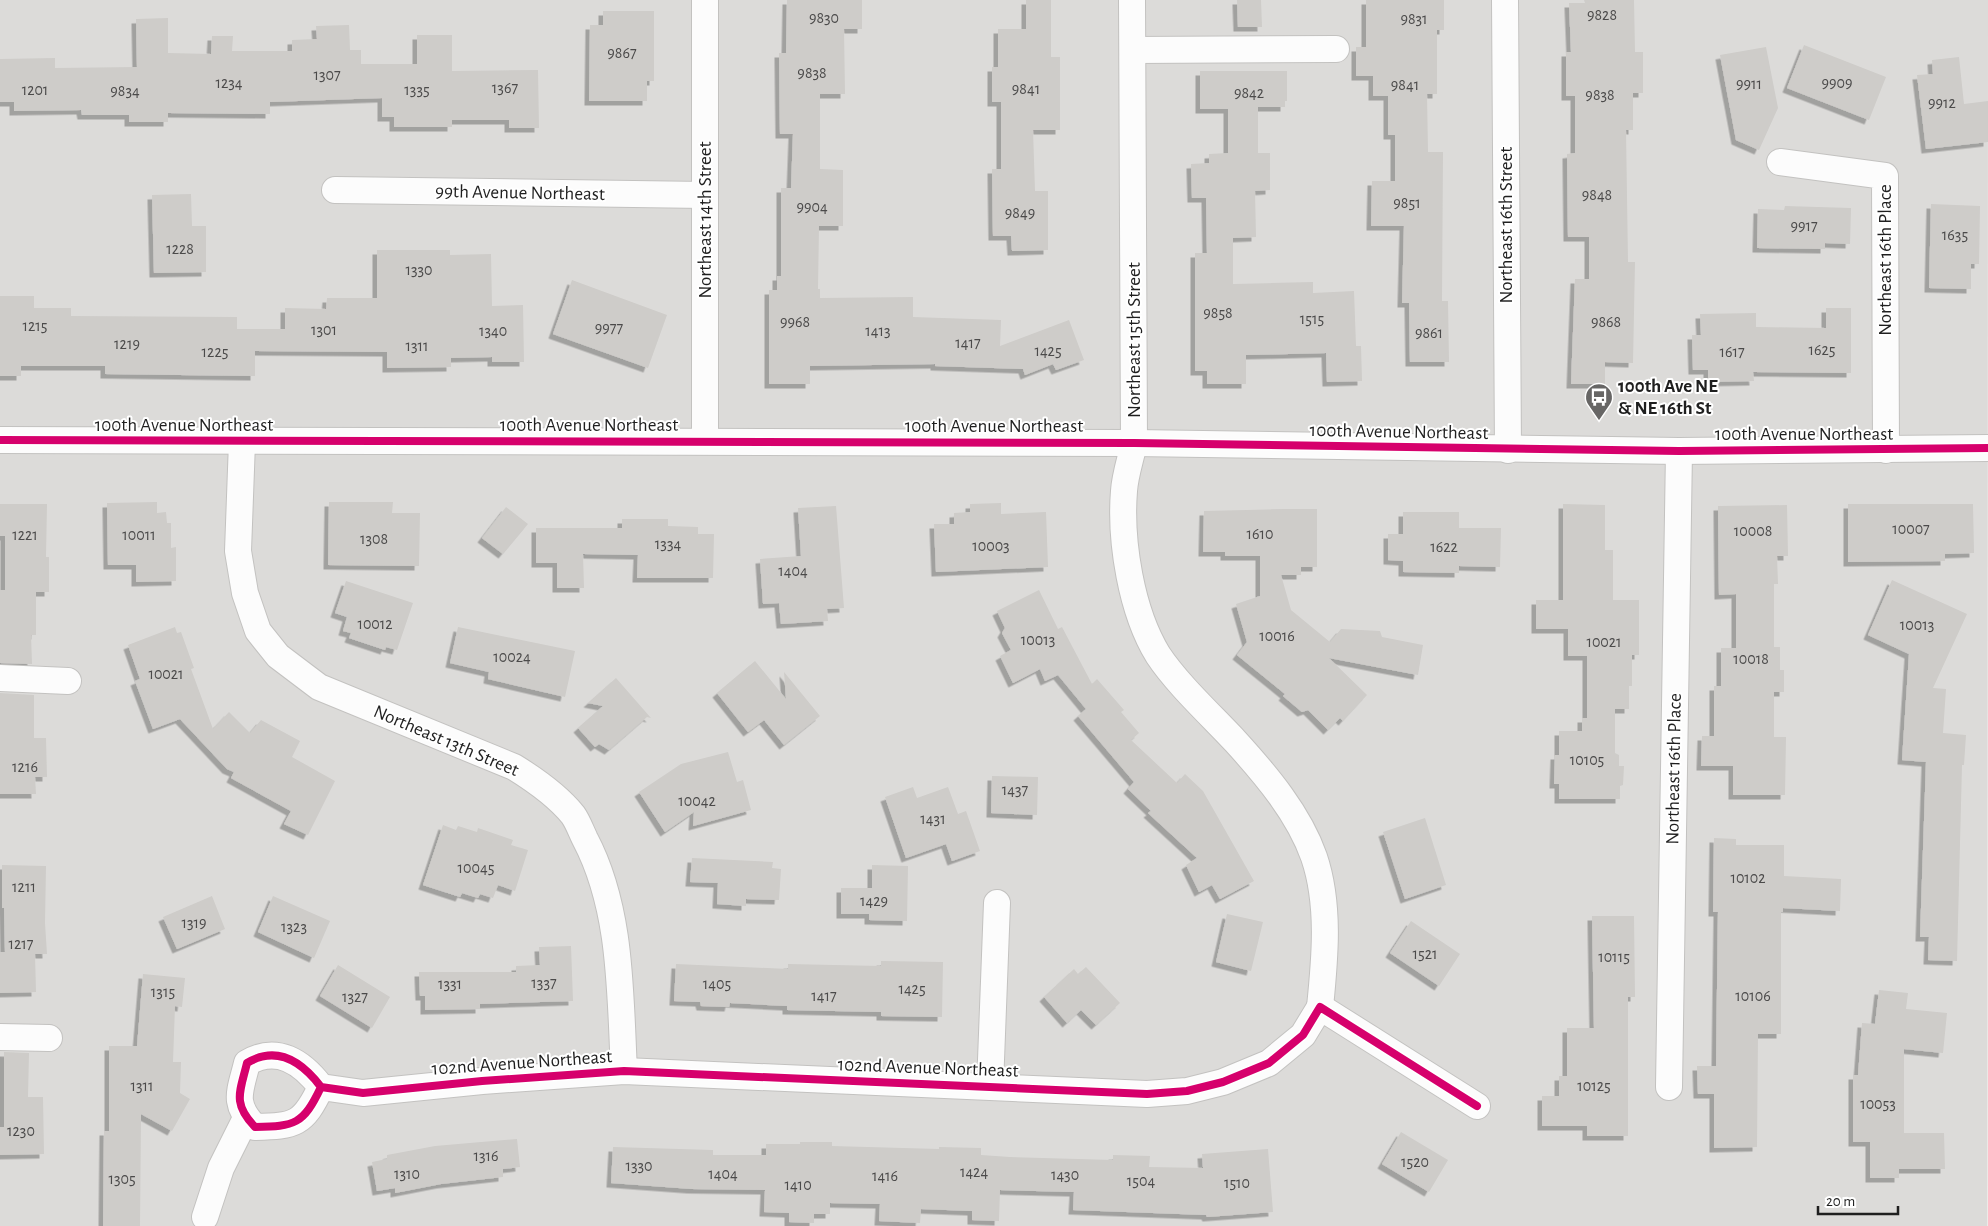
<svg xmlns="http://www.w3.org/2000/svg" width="1988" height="1226" viewBox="0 0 1988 1226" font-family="'Alegreya Sans',sans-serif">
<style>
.residential{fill:#dcdbd9}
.building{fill:#ceccc9;filter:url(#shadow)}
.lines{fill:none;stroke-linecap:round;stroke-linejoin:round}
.minor-casing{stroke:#c3c2c0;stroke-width:28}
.minor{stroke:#fcfcfc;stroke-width:26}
.cycleway-casing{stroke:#fff;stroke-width:11}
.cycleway{stroke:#d6006c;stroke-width:8}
.labels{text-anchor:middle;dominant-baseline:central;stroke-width:4;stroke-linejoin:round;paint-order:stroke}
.number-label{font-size:16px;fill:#4b4a4a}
.street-label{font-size:19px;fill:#1f1f1f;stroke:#fff}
.poi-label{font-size:19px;font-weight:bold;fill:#1f1f1f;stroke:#fff;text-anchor:start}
</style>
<defs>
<filter id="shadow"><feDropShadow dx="-4.5" dy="4.5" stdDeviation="0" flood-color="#0004"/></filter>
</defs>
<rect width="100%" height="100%" fill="#edebe8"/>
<path class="residential" d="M 0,0 L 1988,0 L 1987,1226 L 0,1226 Z"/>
<g class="building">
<path d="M 787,0 L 862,0 L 862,29 L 844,29 L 845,94 L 820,94 L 820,169 L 843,170 L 843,226 L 819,226 L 818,289 L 820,289 L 820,298 L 913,297 L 913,317 L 1001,320 L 1000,346 L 1069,320 L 1084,360 L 1056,370 L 1053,364 L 1025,375 L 1023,369 L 935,366 L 935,364 L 810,366 L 810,384 L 769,384 L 769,290 L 777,290 L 777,276 L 781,276 L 781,188 L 791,188 L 793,134 L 780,134 L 779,53 L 786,53 Z"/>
<path d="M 1026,0 L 1051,0 L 1051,57 L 1060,57 L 1060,130 L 1033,130 L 1035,191 L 1048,191 L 1048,250 L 1012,251 L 1011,236 L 993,236 L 992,169 L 1001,169 L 1001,102 L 992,102 L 992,67 L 998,67 L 998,29 L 1026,29 Z"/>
<path d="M 1237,0 L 1261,0 L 1262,27 L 1238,27 Z"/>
<path d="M 1366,0 L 1444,0 L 1444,30 L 1437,30 L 1437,94 L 1427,94 L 1428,152 L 1443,152 L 1442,301 L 1448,301 L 1449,362 L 1410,362 L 1409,303 L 1402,303 L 1404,226 L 1371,226 L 1372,181 L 1395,181 L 1395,135 L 1388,135 L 1388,96 L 1373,96 L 1373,76 L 1356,76 L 1356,47 L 1366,47 Z"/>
<path d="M 1584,0 L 1634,0 L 1635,52 L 1643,52 L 1643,93 L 1633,93 L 1633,130 L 1626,130 L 1628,262 L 1635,262 L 1633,363 L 1605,362 L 1605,384 L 1571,384 L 1575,279 L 1589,279 L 1589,237 L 1568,237 L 1567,154 L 1575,153 L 1575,96 L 1566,96 L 1566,52 L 1571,52 L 1569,3 L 1585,3 Z"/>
<path d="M 603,11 L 654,11 L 654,81 L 647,81 L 647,101 L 589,101 L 590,25 L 603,25 Z"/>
<path d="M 168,18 L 168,53 L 211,54 L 212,36 L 233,36 L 232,51 L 292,51 L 292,40 L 317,39 L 316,26 L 349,25 L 350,50 L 361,50 L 361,64 L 417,64 L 417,35 L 452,35 L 452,71 L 538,70 L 539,128 L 509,128 L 509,120 L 452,120 L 452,127 L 394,127 L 394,117 L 382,117 L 382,98 L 270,102 L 270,114 L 168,113 L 168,122 L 129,122 L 129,115 L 82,115 L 81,110 L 14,111 L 14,102 L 0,102 L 0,59 L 55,58 L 55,68 L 137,67 L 136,19 Z"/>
<path d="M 1804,45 L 1886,77 L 1869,120 L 1787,88 Z"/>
<path d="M 1766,47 L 1778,108 L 1759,150 L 1736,140 L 1720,55 Z"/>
<path d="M 1959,57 L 1964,104 L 1988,101 L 1988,142 L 1926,149 L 1917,75 L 1933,74 L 1932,60 Z"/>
<path d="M 1200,71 L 1287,71 L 1287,101 L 1285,101 L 1285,107 L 1258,107 L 1258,153 L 1270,153 L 1270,190 L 1255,191 L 1256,237 L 1233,238 L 1233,284 L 1313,282 L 1313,293 L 1354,291 L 1356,346 L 1361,346 L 1362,381 L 1327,382 L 1326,353 L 1246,355 L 1246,384 L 1207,384 L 1207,371 L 1195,371 L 1195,253 L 1207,253 L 1206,198 L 1192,198 L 1191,164 L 1209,163 L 1209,154 L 1228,153 L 1228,109 L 1200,109 Z"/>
<path d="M 191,194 L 192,226 L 206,226 L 206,272 L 154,273 L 152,195 Z"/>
<path d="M 1931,204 L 1980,206 L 1979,264 L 1971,264 L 1971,289 L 1929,288 Z"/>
<path d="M 1785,206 L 1851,208 L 1850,244 L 1825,243 L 1825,249 L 1757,248 L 1758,209 L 1784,210 Z"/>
<path d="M 377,250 L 450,250 L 450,255 L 491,254 L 492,306 L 523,305 L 524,362 L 492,362 L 492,357 L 451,358 L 451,367 L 387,368 L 387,352 L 255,351 L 255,376 L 105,374 L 105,366 L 21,366 L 21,376 L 0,376 L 0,296 L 34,296 L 34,308 L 71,308 L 71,316 L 237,317 L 237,329 L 285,329 L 285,308 L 326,309 L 327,298 L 377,298 Z"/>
<path d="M 572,280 L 667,315 L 648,368 L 553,334 Z"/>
<path d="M 1826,308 L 1851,308 L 1851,373 L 1753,372 L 1754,381 L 1708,382 L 1708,370 L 1693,370 L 1692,335 L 1701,335 L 1700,314 L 1756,313 L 1756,327 L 1826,328 Z"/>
<path d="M 157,502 L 157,513 L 166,512 L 167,523 L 171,523 L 171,548 L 176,547 L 176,581 L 136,582 L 136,565 L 108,565 L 107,503 Z"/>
<path d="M 329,502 L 393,502 L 392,513 L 420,513 L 419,566 L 328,565 Z"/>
<path d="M 1001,503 L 1001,514 L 1046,512 L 1048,567 L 936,572 L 934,524 L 954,524 L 954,513 L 970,512 L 970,504 Z"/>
<path d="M 0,504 L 47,504 L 46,557 L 49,557 L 49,592 L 36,592 L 36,635 L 31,635 L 32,664 L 0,663 L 0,590 L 5,590 L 5,536 L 0,536 Z"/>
<path d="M 1563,504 L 1605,505 L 1605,550 L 1613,550 L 1613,600 L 1639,600 L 1639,655 L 1632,655 L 1632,686 L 1629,686 L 1629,709 L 1615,709 L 1615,753 L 1619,755 L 1619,766 L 1624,766 L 1623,785 L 1620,786 L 1620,799 L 1559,799 L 1559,784 L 1554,784 L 1555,755 L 1559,755 L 1559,731 L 1582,731 L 1582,718 L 1587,718 L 1587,656 L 1568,656 L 1568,629 L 1536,629 L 1536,600 L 1563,600 Z"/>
<path d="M 1848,504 L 1973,504 L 1974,553 L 1945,554 L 1945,561 L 1848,562 Z"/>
<path d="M 1787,505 L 1788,556 L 1777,556 L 1778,584 L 1774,584 L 1774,647 L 1780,647 L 1780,670 L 1784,670 L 1784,692 L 1774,692 L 1774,737 L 1786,737 L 1785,795 L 1733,795 L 1733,766 L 1701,766 L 1702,736 L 1714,736 L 1714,686 L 1721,686 L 1721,648 L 1736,648 L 1736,594 L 1719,595 L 1718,506 Z"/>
<path d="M 836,506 L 844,608 L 827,609 L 828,621 L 781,624 L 779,603 L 763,604 L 760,559 L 801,556 L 798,508 Z"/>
<path d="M 506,507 L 528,524 L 503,554 L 482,538 Z"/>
<path d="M 1284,509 L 1317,509 L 1317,567 L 1301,567 L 1301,575 L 1281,575 L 1291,610 L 1330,642 L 1341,629 L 1380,631 L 1382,637 L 1423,645 L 1418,675 L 1329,658 L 1367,695 L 1343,721 L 1340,718 L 1328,730 L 1308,710 L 1302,712 L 1283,696 L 1285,694 L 1237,655 L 1247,642 L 1236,604 L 1260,596 L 1260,556 L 1225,556 L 1225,552 L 1203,552 L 1204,511 Z"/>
<path d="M 1403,512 L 1459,512 L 1459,528 L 1501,528 L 1500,567 L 1459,566 L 1459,573 L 1403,572 L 1403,561 L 1388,560 L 1388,534 L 1403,534 Z"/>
<path d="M 622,519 L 668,519 L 668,526 L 698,527 L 698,534 L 714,534 L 713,578 L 637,578 L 638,555 L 583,554 L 584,588 L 557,588 L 557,563 L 536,563 L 536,528 L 622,528 Z"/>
<path d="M 1892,580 L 1967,614 L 1933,688 L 1946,689 L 1943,733 L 1966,735 L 1964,765 L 1962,765 L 1957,961 L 1928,960 L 1929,937 L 1920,937 L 1926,762 L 1902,760 L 1909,654 L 1868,635 Z"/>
<path d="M 346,581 L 413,603 L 397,650 L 386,647 L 385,650 L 349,638 L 351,633 L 343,631 L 347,617 L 335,613 Z"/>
<path d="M 1039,590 L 1058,629 L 1062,627 L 1092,684 L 1097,679 L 1124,710 L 1121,712 L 1139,733 L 1131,740 L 1177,783 L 1185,774 L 1203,791 L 1254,881 L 1220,899 L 1212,885 L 1199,892 L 1186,865 L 1197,858 L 1148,813 L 1151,811 L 1128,789 L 1134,782 L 1078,716 L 1086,709 L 1058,675 L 1045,681 L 1040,669 L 1013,683 L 1000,656 L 1011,650 L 1002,633 L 1005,628 L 997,611 Z"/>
<path d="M 175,627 L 177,633 L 181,632 L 194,668 L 191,669 L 213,729 L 229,712 L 250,733 L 261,720 L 300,741 L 292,757 L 335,781 L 308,835 L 284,824 L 291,811 L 231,778 L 234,772 L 227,769 L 180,719 L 153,729 L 135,681 L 140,679 L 128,645 Z"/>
<path d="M 458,627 L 575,651 L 565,697 L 488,679 L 489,672 L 450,663 Z"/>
<path d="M 755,661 L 786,699 L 784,672 L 820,716 L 784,745 L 764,720 L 748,732 L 717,693 Z"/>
<path d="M 616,678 L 651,718 L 647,717 L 609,750 L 599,744 L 595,747 L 578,728 L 603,706 L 588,703 Z"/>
<path d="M 0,693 L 34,695 L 34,738 L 46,738 L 47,777 L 35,777 L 36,794 L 0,794 Z"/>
<path d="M 728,752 L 737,782 L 743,780 L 751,810 L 693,826 L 694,812 L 665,832 L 639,792 L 681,764 Z"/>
<path d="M 992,776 L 1038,777 L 1037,815 L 991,813 Z"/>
<path d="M 913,787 L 917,798 L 948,787 L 958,814 L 966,811 L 980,851 L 952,861 L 946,844 L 906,858 L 885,797 Z"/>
<path d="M 1425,818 L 1446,885 L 1405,899 L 1383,832 Z"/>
<path d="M 443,825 L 456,830 L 458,826 L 477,832 L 478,828 L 513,840 L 511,845 L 528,850 L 515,891 L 498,885 L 493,898 L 480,894 L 478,898 L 462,893 L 460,897 L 423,885 Z"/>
<path d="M 1714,838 L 1736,839 L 1736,845 L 1784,845 L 1784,876 L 1841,879 L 1840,911 L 1783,908 L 1783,912 L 1781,912 L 1781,1034 L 1758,1034 L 1757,1147 L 1714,1148 L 1714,1094 L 1698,1094 L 1697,1066 L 1716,1066 L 1718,912 L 1713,912 Z"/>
<path d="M 692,858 L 773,862 L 772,868 L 781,869 L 779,900 L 746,899 L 746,906 L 717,904 L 718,883 L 690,882 Z"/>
<path d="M 2,865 L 46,866 L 45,923 L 47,954 L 35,954 L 36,992 L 0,993 L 0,952 L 5,952 L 4,908 L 2,908 Z"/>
<path d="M 872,865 L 908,866 L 907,921 L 869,920 L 869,914 L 841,914 L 841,888 L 872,888 Z"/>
<path d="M 212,896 L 225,929 L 177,949 L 163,917 Z"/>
<path d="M 273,896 L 330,921 L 314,958 L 258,932 Z"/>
<path d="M 1227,914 L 1263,922 L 1251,971 L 1216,962 Z"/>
<path d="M 1592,916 L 1634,916 L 1635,997 L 1628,997 L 1628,1136 L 1587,1136 L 1587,1126 L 1542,1126 L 1542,1096 L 1559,1096 L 1559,1076 L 1567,1076 L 1567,1028 L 1594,1028 Z"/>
<path d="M 1411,921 L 1460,954 L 1439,986 L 1390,953 Z"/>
<path d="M 571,946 L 573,1001 L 480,1004 L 480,1009 L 425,1010 L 425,996 L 420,996 L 419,972 L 516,972 L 516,966 L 540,965 L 539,947 Z"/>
<path d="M 881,961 L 943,962 L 942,1017 L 881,1016 L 881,1012 L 787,1010 L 787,1006 L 730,1003 L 729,1007 L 701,1006 L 700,1002 L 674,1001 L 676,964 L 788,969 L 788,964 L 881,966 Z"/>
<path d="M 338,965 L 390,997 L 372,1028 L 320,996 Z"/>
<path d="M 1086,967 L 1120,1003 L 1096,1025 L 1081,1010 L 1067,1023 L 1044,997 L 1074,969 L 1078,974 Z"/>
<path d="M 143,974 L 185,978 L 182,1007 L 175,1006 L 173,1062 L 181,1062 L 180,1093 L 190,1099 L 172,1131 L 141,1114 L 140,1226 L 103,1226 L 104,1131 L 109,1131 L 109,1046 L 137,1046 Z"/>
<path d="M 1879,990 L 1908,993 L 1906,1009 L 1947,1013 L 1943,1053 L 1904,1049 L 1904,1133 L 1944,1133 L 1945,1169 L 1899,1169 L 1899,1178 L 1870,1178 L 1870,1142 L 1853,1142 L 1853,1075 L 1858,1075 L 1862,1023 L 1875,1024 Z"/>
<path d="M 4,1052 L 29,1053 L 28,1097 L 43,1097 L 44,1154 L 0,1155 L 0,1127 L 4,1127 Z"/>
<path d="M 1401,1132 L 1448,1160 L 1429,1192 L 1382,1164 Z"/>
<path d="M 517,1139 L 520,1167 L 503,1169 L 503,1177 L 441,1184 L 395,1193 L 395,1188 L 377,1191 L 372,1162 L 387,1159 L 387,1155 L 435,1146 Z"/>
<path d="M 800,1142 L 832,1142 L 832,1146 L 939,1149 L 939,1147 L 981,1148 L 981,1155 L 1010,1157 L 1113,1160 L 1113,1155 L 1150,1156 L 1149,1167 L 1203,1168 L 1202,1154 L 1268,1149 L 1273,1212 L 1207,1217 L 1206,1215 L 1073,1210 L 1074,1192 L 1000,1190 L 999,1221 L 972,1220 L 972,1211 L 921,1209 L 920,1223 L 879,1221 L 880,1204 L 830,1203 L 830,1214 L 814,1214 L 814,1223 L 789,1222 L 789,1213 L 764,1212 L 765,1190 L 692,1189 L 611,1183 L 613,1147 L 713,1150 L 713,1155 L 766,1155 L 766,1144 L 800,1144 Z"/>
</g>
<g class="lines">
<g class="minor-casing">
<g id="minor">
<path d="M 705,0 L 705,440"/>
<path d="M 1132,0 L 1134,443 C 1131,458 1125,475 1124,491 C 1120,541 1131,611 1158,655 C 1178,685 1211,715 1236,742 C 1266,775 1299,814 1314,857 C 1330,904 1325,958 1320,1007"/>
<path d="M 1505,0 L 1508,450"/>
<path d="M 1134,50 L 1336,49"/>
<path d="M 1780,162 L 1885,176 L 1886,450"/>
<path d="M 335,190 L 705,195"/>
<path d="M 0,440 L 1134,443 L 1679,451 L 1988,448"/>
<path d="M 242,442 L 238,551 L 245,593 L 258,631 L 278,656 L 319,687 L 514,767 C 535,780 557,795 573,815 C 578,822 581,831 585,839 C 622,909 620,994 624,1071"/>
<path d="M 0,678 L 68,681"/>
<path d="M 0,1037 L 49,1038"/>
<path d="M 990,1086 L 997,903"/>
<path d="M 321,1087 C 303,1125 295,1126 255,1127 C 232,1103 240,1092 247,1063 C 277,1045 302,1062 321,1087 L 363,1093 L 482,1081 L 624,1071 L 1147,1094 L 1187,1091 L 1223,1082 L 1269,1063 L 1303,1035 L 1320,1007 L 1477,1106"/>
<path d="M 1669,1087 L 1679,451"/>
<path d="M 205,1217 L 221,1168 L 246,1118"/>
</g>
</g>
<use href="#minor" class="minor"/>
<g class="cycleway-casing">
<g id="cycleway">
<path d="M 0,440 L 1134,443 L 1679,451 L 1988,448"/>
<path d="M 321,1087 C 303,1125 295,1126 255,1127 C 232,1103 240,1092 247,1063 C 277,1045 302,1062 321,1087 L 363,1093 L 482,1081 L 624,1071 L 1147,1094 L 1187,1091 L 1223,1082 L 1269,1063 L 1303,1035 L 1320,1007 L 1477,1106"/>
</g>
</g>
<use href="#cycleway" class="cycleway"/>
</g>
<defs>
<g id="bus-pin" transform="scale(1.4375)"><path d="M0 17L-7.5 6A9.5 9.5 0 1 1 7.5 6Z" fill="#676665" stroke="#fff"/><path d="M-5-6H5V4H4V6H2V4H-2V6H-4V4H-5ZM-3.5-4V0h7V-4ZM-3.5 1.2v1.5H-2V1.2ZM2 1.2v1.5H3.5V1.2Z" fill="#fff"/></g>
</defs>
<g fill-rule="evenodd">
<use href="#bus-pin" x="1599" y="397"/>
</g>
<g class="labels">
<g class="number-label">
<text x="1602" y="15">9828</text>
<text x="824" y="18">9830</text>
<text x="1414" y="19">9831</text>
<text x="622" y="53">9867</text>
<text x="812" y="73">9838</text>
<text x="327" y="75">1307</text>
<text x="229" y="83">1234</text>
<text x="1837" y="83">9909</text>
<text x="1749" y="84">9911</text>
<text x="1405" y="85">9841</text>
<text x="505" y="88">1367</text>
<text x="1026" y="89">9841</text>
<text x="35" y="90">1201</text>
<text x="417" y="90">1335</text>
<text x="125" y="91">9834</text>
<text x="1249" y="93">9842</text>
<text x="1600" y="95">9838</text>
<text x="1942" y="103">9912</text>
<text x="1597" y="195">9848</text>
<text x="1407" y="203">9851</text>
<text x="812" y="207">9904</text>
<text x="1020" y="213">9849</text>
<text x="1804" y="226">9917</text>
<text x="1955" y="235">1635</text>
<text x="180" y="249">1228</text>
<text x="419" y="270">1330</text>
<text x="1218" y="313">9858</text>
<text x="1312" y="319">1515</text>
<text x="795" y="322">9968</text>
<text x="1606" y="322">9868</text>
<text x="35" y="326">1215</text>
<text x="609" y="328">9977</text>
<text x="324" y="330">1301</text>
<text x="493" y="331">1340</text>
<text x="878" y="331">1413</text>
<text x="1429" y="333">9861</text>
<text x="968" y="343">1417</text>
<text x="127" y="344">1219</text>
<text x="417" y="346">1311</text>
<text x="1822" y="350">1625</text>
<text x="1048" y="351">1425</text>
<text x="215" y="352">1225</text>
<text x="1732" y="352">1617</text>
<text x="1911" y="529">10007</text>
<text x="1753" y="531">10008</text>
<text x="1260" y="534">1610</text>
<text x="25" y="535">1221</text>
<text x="139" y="535">10011</text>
<text x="374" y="539">1308</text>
<text x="668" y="544">1334</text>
<text x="991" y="546">10003</text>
<text x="1444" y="547">1622</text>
<text x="793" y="571">1404</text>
<text x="375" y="624">10012</text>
<text x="1917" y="625">10013</text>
<text x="1277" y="636">10016</text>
<text x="1038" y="640">10013</text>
<text x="1604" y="642">10021</text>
<text x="512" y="657">10024</text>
<text x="1751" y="659">10018</text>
<text x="166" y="674">10021</text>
<text x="1587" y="760">10105</text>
<text x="25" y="767">1216</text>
<text x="1015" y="790">1437</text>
<text x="697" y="801">10042</text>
<text x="933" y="819">1431</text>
<text x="476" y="868">10045</text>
<text x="1748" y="878">10102</text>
<text x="24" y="887">1211</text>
<text x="874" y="901">1429</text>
<text x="194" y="923">1319</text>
<text x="294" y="927">1323</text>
<text x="21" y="944">1217</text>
<text x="1425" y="954">1521</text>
<text x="1614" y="957">10115</text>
<text x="544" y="983">1337</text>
<text x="450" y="984">1331</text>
<text x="717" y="984">1405</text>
<text x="912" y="989">1425</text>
<text x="163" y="992">1315</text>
<text x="824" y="996">1417</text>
<text x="1753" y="996">10106</text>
<text x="355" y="997">1327</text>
<text x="142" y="1086">1311</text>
<text x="1594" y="1086">10125</text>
<text x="1878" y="1104">10053</text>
<text x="21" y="1131">1230</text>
<text x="486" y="1156">1316</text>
<text x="1415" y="1162">1520</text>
<text x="639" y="1166">1330</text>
<text x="974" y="1172">1424</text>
<text x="407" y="1174">1310</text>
<text x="723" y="1174">1404</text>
<text x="1065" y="1175">1430</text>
<text x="885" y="1176">1416</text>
<text x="122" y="1179">1305</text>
<text x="1141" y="1181">1504</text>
<text x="1237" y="1183">1510</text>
<text x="798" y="1185">1410</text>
</g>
<g class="street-label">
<text transform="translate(520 193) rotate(1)">99th Avenue Northeast</text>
<text transform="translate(705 220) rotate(-90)">Northeast 14th Street</text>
<text transform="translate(1506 225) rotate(-90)">Northeast 16th Street</text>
<text transform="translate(1885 260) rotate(-90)">Northeast 16th Place</text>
<text transform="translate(1134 340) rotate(-90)">Northeast 15th Street</text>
<text x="184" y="425">100th Avenue Northeast</text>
<text x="589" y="425">100th Avenue Northeast</text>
<text x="994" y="426">100th Avenue Northeast</text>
<text transform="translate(1399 432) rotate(1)">100th Avenue Northeast</text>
<text x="1804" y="434">100th Avenue Northeast</text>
<text transform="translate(446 741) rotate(23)">Northeast 13th Street</text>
<text transform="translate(1674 769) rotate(-89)">Northeast 16th Place</text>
<text transform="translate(522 1063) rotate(-4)">102nd Avenue Northeast</text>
<text transform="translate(928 1068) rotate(2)">102nd Avenue Northeast</text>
</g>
<g class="poi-label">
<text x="1618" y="386">100th Ave NE<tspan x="1618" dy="22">&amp; NE 16th St</tspan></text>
</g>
</g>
<path d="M1818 1206v8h80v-8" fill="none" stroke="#1f1f1f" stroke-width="2.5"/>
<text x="1826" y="1206" font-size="15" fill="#1f1f1f" stroke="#ffffff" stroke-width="4" paint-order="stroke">20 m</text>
</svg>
